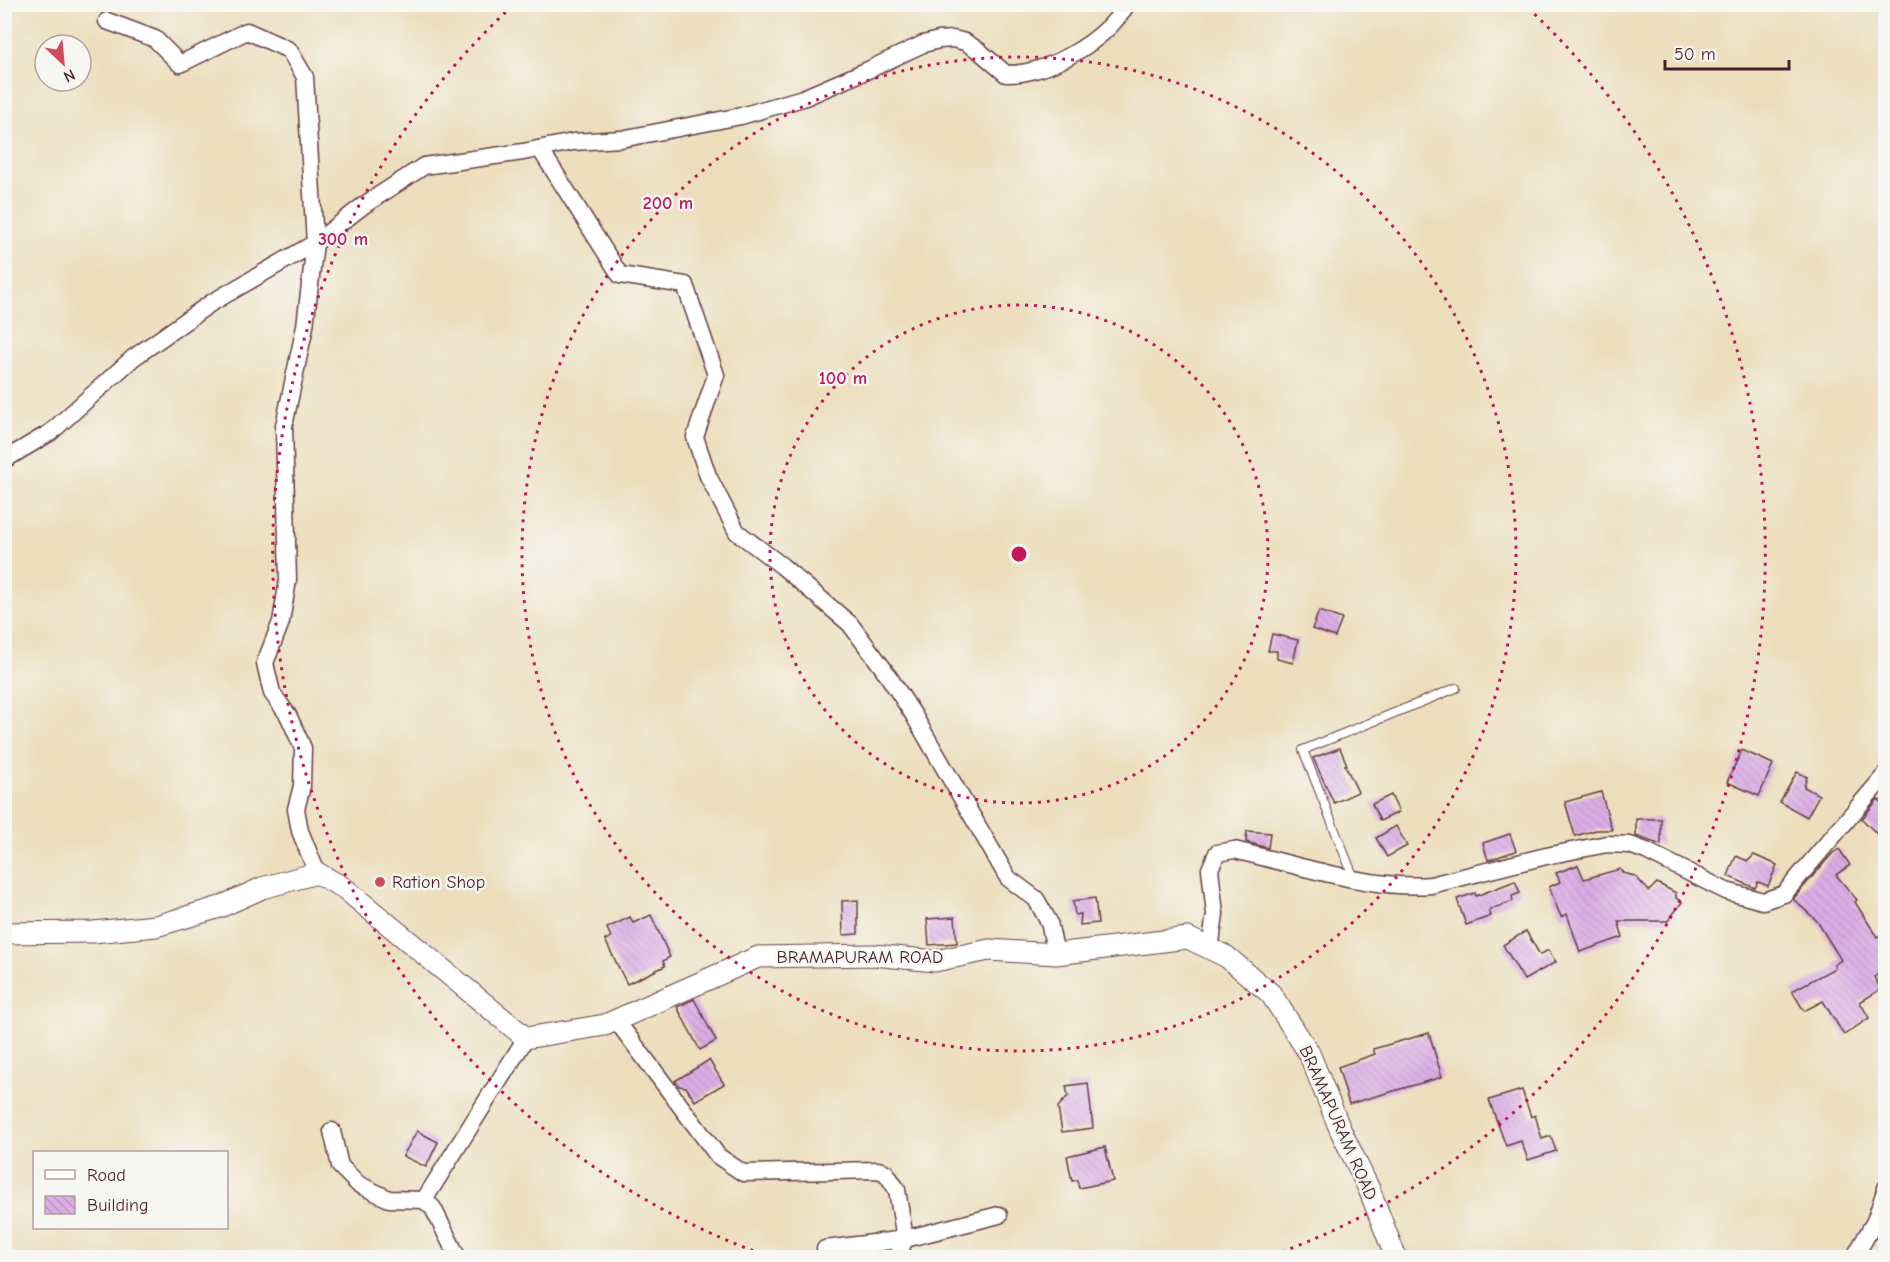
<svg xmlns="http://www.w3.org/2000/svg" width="1890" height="1262" viewBox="0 0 1890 1262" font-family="'Comic Neue',sans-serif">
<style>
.building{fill:url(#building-back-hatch)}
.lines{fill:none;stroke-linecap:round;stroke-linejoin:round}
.service-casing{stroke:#623c41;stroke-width:10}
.minor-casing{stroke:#623c41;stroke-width:19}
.tertiary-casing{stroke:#623c41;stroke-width:23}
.service{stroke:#fff;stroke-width:8}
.minor{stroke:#fff;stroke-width:16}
.tertiary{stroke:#fff;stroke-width:21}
.ring{fill:none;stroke:#c2185b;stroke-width:3;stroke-dasharray:3 6}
.poi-dot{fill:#d1495b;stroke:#f6f6f2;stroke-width:2}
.labels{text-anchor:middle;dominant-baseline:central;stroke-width:5;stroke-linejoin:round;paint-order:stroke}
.poi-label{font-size:18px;fill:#4a1f2b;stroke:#f6f6f2;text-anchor:start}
.street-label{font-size:18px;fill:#4a1f2b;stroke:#f6f6f2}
.centre{fill:#c2185b;stroke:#f6f6f2;stroke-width:3}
.ring-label{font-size:18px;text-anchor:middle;font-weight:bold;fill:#c2185b;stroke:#f6f6f2;stroke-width:5;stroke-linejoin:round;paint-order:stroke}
</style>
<defs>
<pattern id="building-back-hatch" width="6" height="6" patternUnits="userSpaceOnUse" patternTransform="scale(1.5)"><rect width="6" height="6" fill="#dcade5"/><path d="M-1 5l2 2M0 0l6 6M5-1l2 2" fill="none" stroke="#be94c5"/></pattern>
</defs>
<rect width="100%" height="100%" fill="#f6f6f2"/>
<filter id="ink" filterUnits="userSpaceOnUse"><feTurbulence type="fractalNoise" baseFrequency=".0167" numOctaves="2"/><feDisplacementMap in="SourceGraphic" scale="12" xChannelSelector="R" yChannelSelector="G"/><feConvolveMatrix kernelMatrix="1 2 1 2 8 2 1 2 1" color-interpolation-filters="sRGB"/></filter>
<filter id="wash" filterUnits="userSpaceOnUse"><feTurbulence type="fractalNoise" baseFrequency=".008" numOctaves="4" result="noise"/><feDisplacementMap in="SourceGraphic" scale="24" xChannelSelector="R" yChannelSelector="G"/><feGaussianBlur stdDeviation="1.35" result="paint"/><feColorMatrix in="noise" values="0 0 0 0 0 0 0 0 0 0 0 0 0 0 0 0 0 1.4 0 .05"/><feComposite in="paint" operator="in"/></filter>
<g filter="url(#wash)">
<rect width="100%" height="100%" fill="#ecdebc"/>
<g id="blocks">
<g class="building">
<path d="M 1319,611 L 1342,619 L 1335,637 L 1312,629 Z"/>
<path d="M 1272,634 L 1298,640 L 1293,663 L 1277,659 L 1277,651 L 1268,651 Z"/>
<path d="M 1340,748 L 1347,765 L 1345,765 L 1358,792 L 1334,803 L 1313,758 Z"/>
<path d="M 1742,750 L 1773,764 L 1759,796 L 1727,782 Z"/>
<path d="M 1797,772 L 1807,777 L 1804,787 L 1819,795 L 1807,817 L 1780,802 Z"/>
<path d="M 1601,792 L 1612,830 L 1596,830 L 1575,836 L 1565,802 Z"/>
<path d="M 1391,795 L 1399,812 L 1380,821 L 1372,804 Z"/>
<path d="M 1878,799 L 1886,806 L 1886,843 L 1862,819 Z"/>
<path d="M 1636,819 L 1661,819 L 1661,845 L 1636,836 Z"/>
<path d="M 1396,826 L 1407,846 L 1387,857 L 1376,838 Z"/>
<path d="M 1247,831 L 1270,833 L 1268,848 L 1246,842 Z"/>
<path d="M 1510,834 L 1516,851 L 1488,860 L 1483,843 Z"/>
<path d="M 1839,849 L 1850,865 L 1836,875 L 1857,900 L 1855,902 L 1877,937 L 1886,932 L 1886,969 L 1874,977 L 1881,989 L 1860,1002 L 1869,1018 L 1844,1035 L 1823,1001 L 1804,1011 L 1792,991 L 1835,968 L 1834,965 L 1841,960 L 1817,921 L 1793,899 L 1832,854 Z"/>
<path d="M 1754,855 L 1777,865 L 1768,886 L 1758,882 L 1755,888 L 1728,876 L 1736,856 L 1748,861 Z"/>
<path d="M 1578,865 L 1584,879 L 1620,869 L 1623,873 L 1635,876 L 1649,891 L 1657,883 L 1676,893 L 1676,898 L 1682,902 L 1668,921 L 1618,921 L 1623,937 L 1580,952 L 1567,914 L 1561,917 L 1549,887 L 1560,882 L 1556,873 Z"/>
<path d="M 1515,881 L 1520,893 L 1512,896 L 1513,901 L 1489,910 L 1491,916 L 1466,925 L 1457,899 L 1475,893 L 1476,896 Z"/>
<path d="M 1095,898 L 1098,923 L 1080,925 L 1081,914 L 1075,915 L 1073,901 Z"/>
<path d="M 858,900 L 858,934 L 843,935 L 842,901 Z"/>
<path d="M 651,915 L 670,957 L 663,961 L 665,966 L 627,984 L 605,940 L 611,937 L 607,928 L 630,917 L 633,923 Z"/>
<path d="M 955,917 L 957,943 L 929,945 L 927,919 Z"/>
<path d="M 1526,931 L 1540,955 L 1548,950 L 1556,962 L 1524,980 L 1503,945 Z"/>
<path d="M 694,999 L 716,1041 L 700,1050 L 677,1007 Z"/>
<path d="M 1429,1033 L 1442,1077 L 1349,1104 L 1338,1067 L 1375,1054 L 1373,1049 Z"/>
<path d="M 709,1060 L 724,1084 L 695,1101 L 686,1087 L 679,1086 L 675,1081 Z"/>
<path d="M 1088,1083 L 1093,1128 L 1062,1132 L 1058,1107 L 1068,1096 L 1066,1086 Z"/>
<path d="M 1522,1090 L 1531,1117 L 1535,1115 L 1542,1139 L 1551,1136 L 1556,1151 L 1528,1160 L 1521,1141 L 1506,1146 L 1489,1100 Z"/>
<path d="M 417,1131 L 438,1142 L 426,1167 L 403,1156 Z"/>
<path d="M 1105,1147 L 1113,1181 L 1079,1188 L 1077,1180 L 1072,1181 L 1067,1156 Z"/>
</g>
</g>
</g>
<g filter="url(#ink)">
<use href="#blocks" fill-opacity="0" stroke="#623c41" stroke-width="1.5"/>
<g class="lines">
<g class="service-casing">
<path id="service" d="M 1354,878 L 1303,750 L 1456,688"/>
</g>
<g class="minor-casing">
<g id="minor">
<path d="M 107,21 L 155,39 L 180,64 L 247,31 L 289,50 L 305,77 L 315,243"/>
<path d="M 540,149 L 620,275 L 685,285 L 716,375 L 695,437 L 708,476 L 737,532 L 782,566 L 850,624 L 883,668 L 913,714 L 1008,878 L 1036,899 L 1049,922 L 1056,954"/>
<path d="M 315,243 L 364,205 L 424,166 L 523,152 L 573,142 L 621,139 L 741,116 L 803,98 L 868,70 L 923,44 L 939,40 L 953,39 L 965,42 L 978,50 L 1006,74 C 1050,74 1105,41 1127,4"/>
<path d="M 4,460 L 51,432 L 133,358 L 211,303 L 315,243 L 305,326 L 284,426 L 288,580 L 281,622 L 265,663 L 272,693 L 288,715 L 303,748 L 302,786 L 296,809 L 300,831 L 317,873"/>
<path d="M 1210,949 L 1215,914 L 1210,869 L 1217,853 L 1234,850 C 1293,864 1371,890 1431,885 L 1546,856 L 1607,844 L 1630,845 L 1646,851 L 1726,891 L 1763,901 L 1784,894 L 1886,774"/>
<path d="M 616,1020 L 718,1156 L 743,1173 L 878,1170 L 886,1173 L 897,1190 L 905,1239 L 897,1258"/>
<path d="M 332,1131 L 340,1166 L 358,1184 L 389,1199 L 424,1200 L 433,1208 L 458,1258"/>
<path d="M 424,1200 L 526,1038"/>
<path d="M 825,1249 L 905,1239 L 999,1215"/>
<path d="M 1854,1258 L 1875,1221 L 1886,1188"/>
</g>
</g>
<g class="tertiary-casing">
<path id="tertiary" d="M 4,933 L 93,932 L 156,926 L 220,907 L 262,888 L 317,873 L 344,888 L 526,1038 L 605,1025 L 758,957 L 874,955 L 935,961 L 989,950 L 1056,954 L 1188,938 L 1227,957 L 1271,994 L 1309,1053 L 1340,1129 L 1369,1189 L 1396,1258"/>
</g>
<use href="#service" class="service"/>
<use href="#minor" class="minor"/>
<use href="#tertiary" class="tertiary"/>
</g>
</g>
<g class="ring">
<circle cx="1019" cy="554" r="249"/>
<circle cx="1019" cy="554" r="497"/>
<path d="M770 1257A746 746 0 0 1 510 8M1528 8A746 746 0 0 1 1268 1257"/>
</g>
<circle class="poi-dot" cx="380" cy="882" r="6"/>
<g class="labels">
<g class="poi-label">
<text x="392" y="882">Ration Shop</text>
</g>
<g class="street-label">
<text x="860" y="957">BRAMAPURAM ROAD</text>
<text transform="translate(1338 1123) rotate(66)">BRAMAPURAM ROAD</text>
</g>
</g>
<circle cx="1019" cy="554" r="9" class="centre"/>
<g class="ring-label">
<text x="668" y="209">200 m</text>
<text x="343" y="245">300 m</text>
<text x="843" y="384">100 m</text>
</g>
<rect width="1890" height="1262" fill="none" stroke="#f6f6f2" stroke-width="24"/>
<rect x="33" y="1151" width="195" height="78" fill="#f6f6f2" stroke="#b1a0a2" stroke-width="1.5"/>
<rect x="45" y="1170" width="30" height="9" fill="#ffffff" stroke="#b1a0a2" stroke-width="1.5"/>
<text x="87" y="1181" font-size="18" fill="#4a1f2b">Road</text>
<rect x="45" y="1196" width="30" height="18" fill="url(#building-back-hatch)" stroke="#b1a0a2" stroke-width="1.5"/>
<text x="87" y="1211" font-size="18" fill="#4a1f2b">Building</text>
<g transform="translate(63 63) rotate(154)"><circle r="28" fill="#f6f6f2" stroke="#b1a0a2" stroke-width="1.5"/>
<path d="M0-4.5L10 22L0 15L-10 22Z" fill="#d1495b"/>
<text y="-9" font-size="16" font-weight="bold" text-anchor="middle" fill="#4a1f2b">N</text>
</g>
<path d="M1665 60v9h124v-9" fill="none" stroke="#4a1f2b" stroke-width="3"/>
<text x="1674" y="60" font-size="18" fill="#4a1f2b" stroke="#f6f6f2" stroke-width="4.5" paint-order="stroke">50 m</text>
</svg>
